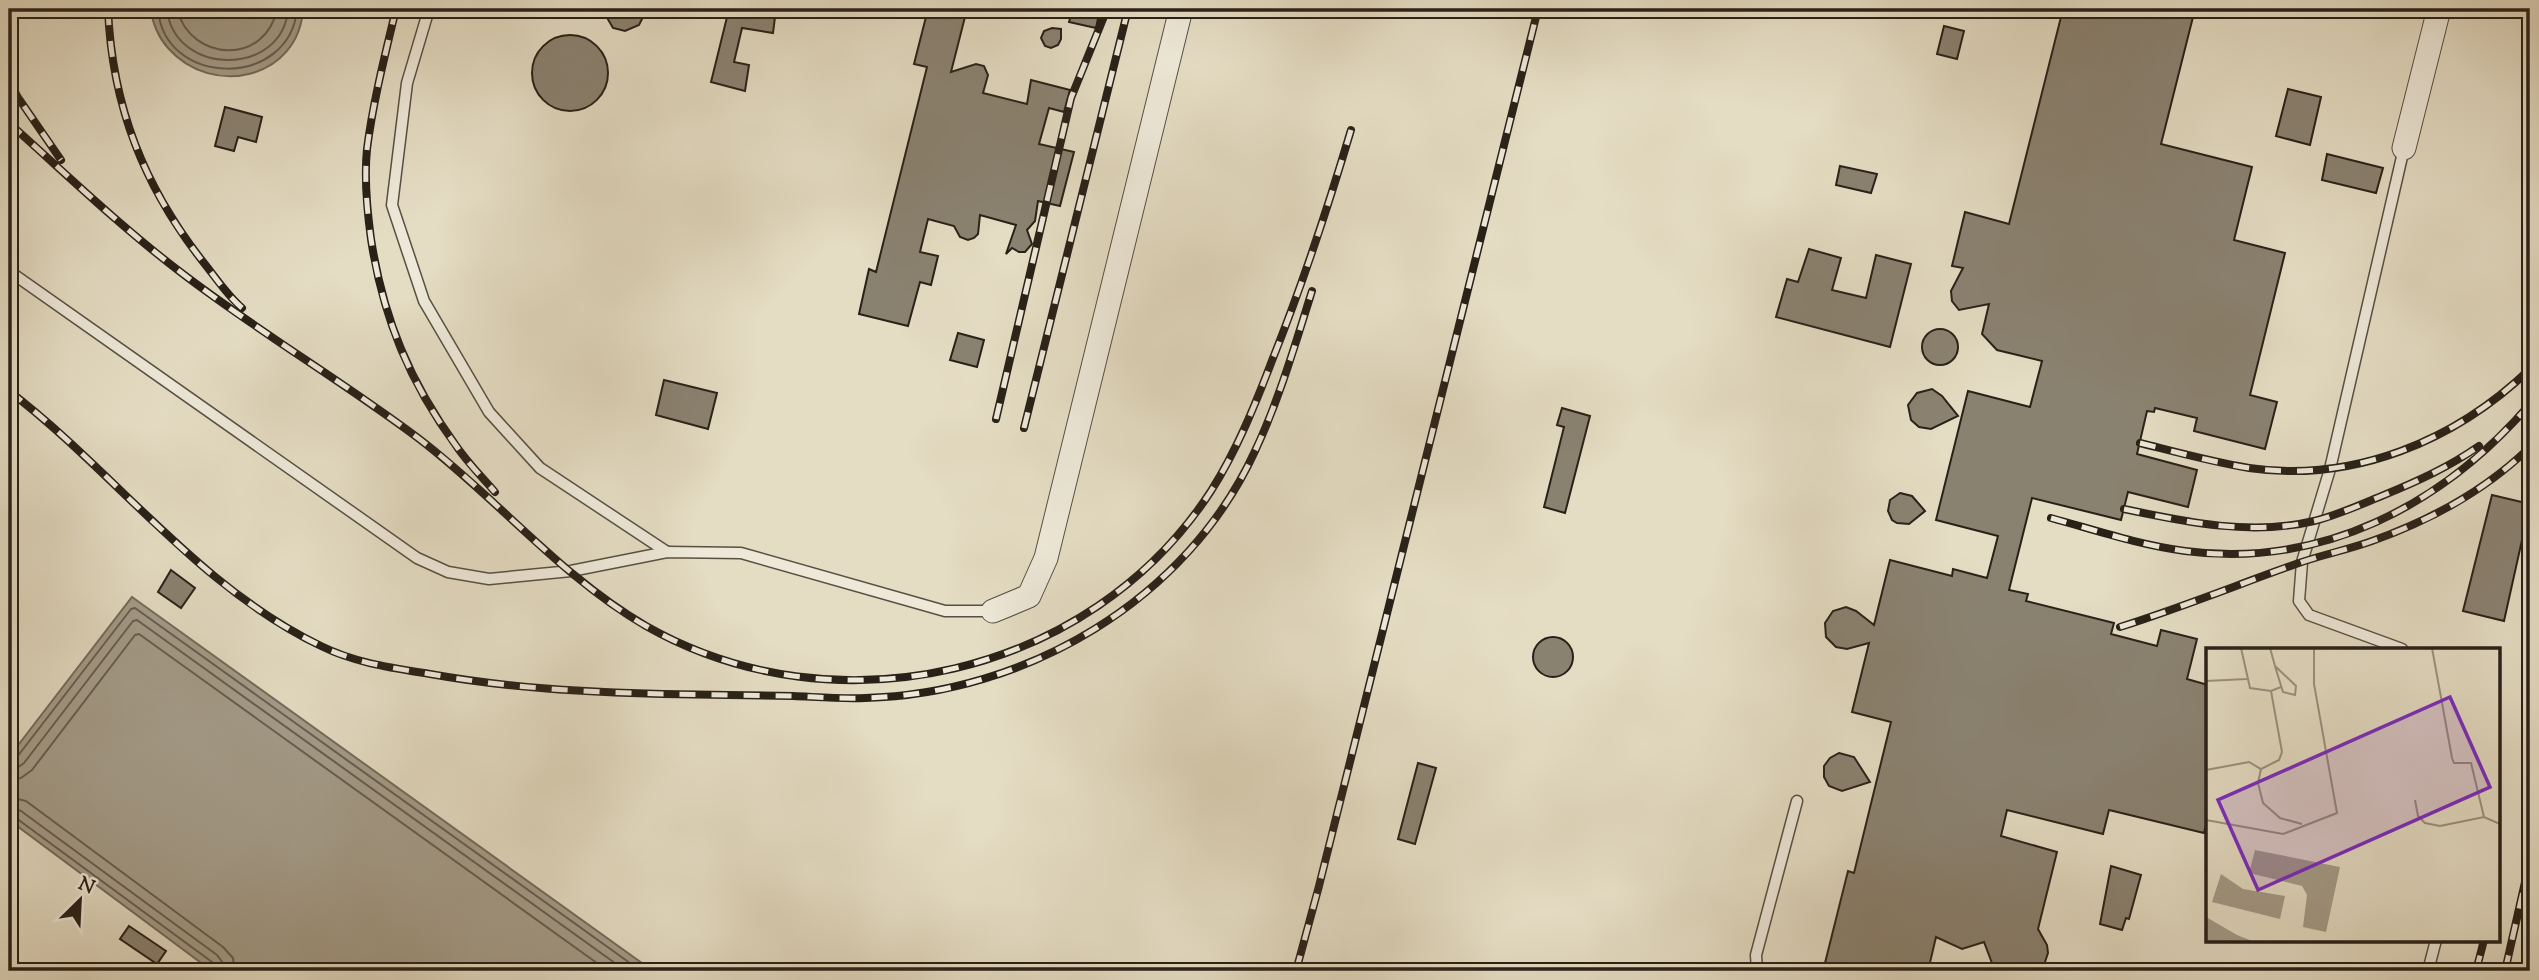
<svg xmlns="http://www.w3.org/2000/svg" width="2539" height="980" viewBox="0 0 2539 980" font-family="'Sorts Mill Goudy',serif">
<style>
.water{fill:#a49c89;stroke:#736b5c;stroke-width:2}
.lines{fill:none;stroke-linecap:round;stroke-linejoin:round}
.shore{stroke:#665e50;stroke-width:2}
.building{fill:#8a8271;stroke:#292118;stroke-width:2}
.lane-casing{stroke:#585043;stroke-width:13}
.street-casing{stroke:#585043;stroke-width:25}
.lane{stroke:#ede8d8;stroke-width:10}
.street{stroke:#ede8d8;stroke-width:23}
.rail-casing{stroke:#292118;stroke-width:8}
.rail{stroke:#ede8d8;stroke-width:5;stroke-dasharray:16;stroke-linecap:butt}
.inset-road{fill:none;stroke:#99917f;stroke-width:2}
.view{fill:#7b2cbf;fill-opacity:0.15;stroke:#7b2cbf;stroke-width:3.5}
.inset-edge{fill:none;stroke:#292118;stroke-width:3.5}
</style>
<rect width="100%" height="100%" fill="#e4dcc3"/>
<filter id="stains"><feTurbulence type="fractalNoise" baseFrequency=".00286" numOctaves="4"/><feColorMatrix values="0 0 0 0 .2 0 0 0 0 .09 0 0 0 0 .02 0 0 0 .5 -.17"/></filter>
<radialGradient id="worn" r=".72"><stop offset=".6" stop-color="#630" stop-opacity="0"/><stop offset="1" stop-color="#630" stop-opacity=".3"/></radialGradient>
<g class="water">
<path d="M 151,9 L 303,9 C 299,78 213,99 168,48 C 159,38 152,23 151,9 Z"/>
<path d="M 132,597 L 653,971 L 212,971 L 9,820 L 9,757 Z"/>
</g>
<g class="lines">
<g class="shore">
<path d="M 158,9 C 164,88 290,89 297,9"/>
<path d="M 167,9 C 174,77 283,77 288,9"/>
<path d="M 177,9 C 191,63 266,65 277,9"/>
<path d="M 9,760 L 17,757 L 131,609 L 135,608 L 641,971"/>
<path d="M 9,769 L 17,768 L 24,763 L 133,621 L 137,620 L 626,971"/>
<path d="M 9,779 L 21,778 L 32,770 L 135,635 L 139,634 L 608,971"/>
<path d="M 9,797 L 26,801 L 223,947 L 233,958 L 235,971"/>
<path d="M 9,807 L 21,811 L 217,955 L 223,963 L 224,971"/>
<path d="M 9,816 L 16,818 L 212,962 L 215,971"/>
</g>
</g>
<g class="building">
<path d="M 602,9 L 647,9 L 639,25 L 625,31 L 613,28 Z"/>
<path d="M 729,9 L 776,9 L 773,33 L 742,28 L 734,62 L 749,65 L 745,91 L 711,82 Z"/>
<path d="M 928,9 L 967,9 L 951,72 L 976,64 L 984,66 L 988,75 L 983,93 L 1027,104 L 1031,80 L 1070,90 L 1064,112 L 1049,108 L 1039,144 L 1074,152 L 1060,206 L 1038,201 L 1035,221 L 1027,230 L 1032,244 L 1025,252 L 1019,252 L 1012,248 L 1006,254 L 1016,225 L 980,215 L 978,234 L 974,238 L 968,240 L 960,237 L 954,226 L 928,219 L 920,252 L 938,256 L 931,285 L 920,282 L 908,326 L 859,314 L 869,269 L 876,272 L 927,67 L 914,64 Z"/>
<path d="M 1073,9 L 1100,9 L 1096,28 L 1069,22 Z"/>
<path d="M 2063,9 L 2195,9 L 2161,144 L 2252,167 L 2234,240 L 2285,253 L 2250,395 L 2277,402 L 2265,449 L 2194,431 L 2197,418 L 2155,408 L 2154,412 L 2147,411 L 2137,454 L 2197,470 L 2188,507 L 2128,492 L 2121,520 L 2032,498 L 2009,590 L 2028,594 L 2026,601 L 2114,623 L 2111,634 L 2157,646 L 2161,630 L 2197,639 L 2187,679 L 2208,685 L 2208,817 L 2204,833 L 2109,810 L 2103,834 L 2007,810 L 2001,836 L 2057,852 L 2038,929 L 2047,945 L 2048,953 L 2042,971 L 1995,971 L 1984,942 L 1962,949 L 1936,937 L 1928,971 L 1823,971 L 1848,871 L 1854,873 L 1891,722 L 1852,712 L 1869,643 L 1847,649 L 1836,647 L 1826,637 L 1825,623 L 1833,611 L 1846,607 L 1856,611 L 1874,625 L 1890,560 L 1952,576 L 1953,569 L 1987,578 L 1998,536 L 1936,520 L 1968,391 L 2030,407 L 2042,361 L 1997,350 L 1982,334 L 1989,304 L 1959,310 L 1952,301 L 1951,291 L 1963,268 L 1952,266 L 1965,212 L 2009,224 Z"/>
<path d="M 1944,26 L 1964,31 L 1957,59 L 1937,54 Z"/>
<path d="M 1052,28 L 1061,29 L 1061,39 L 1058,45 L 1051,48 L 1045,46 L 1041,38 L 1044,31 Z"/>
<circle cx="570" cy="73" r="38"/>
<path d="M 2288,89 L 2321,97 L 2310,145 L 2276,136 Z"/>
<path d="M 225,107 L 262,117 L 256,142 L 238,137 L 234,151 L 215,146 Z"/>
<path d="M 2327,154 L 2383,168 L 2376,193 L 2322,180 Z"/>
<path d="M 1840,166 L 1877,174 L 1871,193 L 1836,185 Z"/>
<path d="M 1809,249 L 1841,258 L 1832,290 L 1866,298 L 1876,255 L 1911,264 L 1890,347 L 1776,317 L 1787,279 L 1798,282 Z"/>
<circle cx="1940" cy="347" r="18"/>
<path d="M 958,333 L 984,340 L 977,367 L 950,360 Z"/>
<path d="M 664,380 L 717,393 L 708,429 L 656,415 Z"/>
<path d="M 1932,389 L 1942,396 L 1958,416 L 1931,429 L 1919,427 L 1911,420 L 1908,405 L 1917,393 Z"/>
<path d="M 1562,408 L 1590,416 L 1565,513 L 1544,507 L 1564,427 L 1557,425 Z"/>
<path d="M 1900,493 L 1912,496 L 1925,511 L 1909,524 L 1897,523 L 1892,520 L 1888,511 L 1890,500 Z"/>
<path d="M 2492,495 L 2530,504 L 2504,621 L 2463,611 Z"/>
<path d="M 171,570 L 195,588 L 181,608 L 158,592 Z"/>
<circle cx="1553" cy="657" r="20"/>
<path d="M 1839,753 L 1854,757 L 1870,782 L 1842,791 L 1829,786 L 1824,777 L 1824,766 L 1830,758 Z"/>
<path d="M 1418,763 L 1436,768 L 1415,844 L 1398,839 Z"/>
<path d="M 2111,866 L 2141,875 L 2129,919 L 2126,918 L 2122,930 L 2100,924 Z"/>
<path d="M 129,926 L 166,951 L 157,964 L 120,939 Z"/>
</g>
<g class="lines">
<g class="lane-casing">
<g id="lane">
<path d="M 429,9 L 407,83 L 392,205 L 424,301 L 489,412 L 540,468 L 667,552"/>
<path d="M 9,271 L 417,558 L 448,572 L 489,579 L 571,571 L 667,552 L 741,553 L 945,611 L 993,611"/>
<path d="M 2402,649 L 2309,615 L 2299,601 L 2302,562 L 2330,469 L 2404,148"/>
<path d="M 1757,971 L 1756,955 L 1797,801"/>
<path d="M 2428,971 L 2436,940"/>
</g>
</g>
<g class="street-casing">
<g id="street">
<path d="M 2404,148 L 2439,9"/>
<path d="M 993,611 L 1029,596 L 1046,558 L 1181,9"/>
</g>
</g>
<use href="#lane" class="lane"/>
<use href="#street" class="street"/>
<g class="rail-casing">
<g id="rail">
<path d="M 108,9 C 112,106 144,187 204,263 C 216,278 227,295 242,308"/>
<path d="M 396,9 C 385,55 373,102 367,149 C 364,179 367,210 371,239 C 383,318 410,383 457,447 C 468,463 482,477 495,492"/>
<path d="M 9,78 L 17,96 L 61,160"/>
<path d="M 9,123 C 66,174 122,228 183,274 C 259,332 342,381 418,438 C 496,497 561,577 646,626 C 836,734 1091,676 1211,491 C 1237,450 1256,403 1273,358 C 1303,283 1328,207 1351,130"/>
<path d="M 9,391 C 115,472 198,587 321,646 C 355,663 393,668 430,674 C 508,688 585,692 663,694 C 706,695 750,695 793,696 C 817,697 841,699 865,698 C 1026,694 1187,600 1255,451 C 1279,400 1295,345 1312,291"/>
<path d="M 996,419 L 1071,98 L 1107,9"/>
<path d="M 1024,428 L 1128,9"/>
<path d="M 2140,443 C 2176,452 2212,462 2249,468 C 2354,483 2455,441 2530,369"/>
<path d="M 2124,509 C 2186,522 2251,536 2314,521 C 2338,515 2362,504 2384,495 C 2418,481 2449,467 2479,446"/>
<path d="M 2051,518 C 2095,530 2139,545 2185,551 C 2321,569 2443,505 2530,404"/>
<path d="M 2120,627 C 2180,608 2237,585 2296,564 C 2321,555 2347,550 2372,541 C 2431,520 2485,491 2530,447"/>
<path d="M 1296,971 L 1319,886 L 1538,9"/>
<path d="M 2476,971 L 2484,940"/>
<path d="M 2505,971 L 2530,860"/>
</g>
</g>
<use href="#rail" class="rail"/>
</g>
<g transform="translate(2206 648)">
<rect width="294" height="294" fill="#e4dcc3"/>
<path d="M 49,202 L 134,219 L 120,284 L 97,279 L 101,247 L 96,238 L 43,225 ZM 15,226 L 37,241 L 79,248 L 74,271 L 6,254 ZM 0,269 L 31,287 L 49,294 L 0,294 Z" fill="#a49c89"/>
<path class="inset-road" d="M 35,0 L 44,40 L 65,43 L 75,39M 64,0 L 69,18 L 72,28 L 77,44 L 89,47 L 90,38 L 69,18M 226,0 L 246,110 L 248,115 L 265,115 L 278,169M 0,33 L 41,31M 55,121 L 52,135 L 57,155 L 74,170 L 96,176M 0,122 L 43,114 L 55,121 L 73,112 L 76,104 L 65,43M 209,152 L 212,168 L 219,175 L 234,178 L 278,169 L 294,176M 0,172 L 77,186 L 131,165 L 108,36 L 108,0"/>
<path class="view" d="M 244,49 L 284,139 L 52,242 L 12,152 Z"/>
<rect width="294" height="294" class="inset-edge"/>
</g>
<rect width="2539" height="980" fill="none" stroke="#e4dcc3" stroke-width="35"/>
<rect x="10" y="10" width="2518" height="959" fill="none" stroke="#292118" stroke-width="3.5"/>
<rect x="18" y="18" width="2504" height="945" fill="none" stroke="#292118" stroke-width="2"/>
<g transform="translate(80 900) rotate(24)" stroke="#ede8d8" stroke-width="5" paint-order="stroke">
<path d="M0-5L12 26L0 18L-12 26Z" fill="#292118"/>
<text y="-10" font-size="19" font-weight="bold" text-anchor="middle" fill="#292118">N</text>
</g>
<rect width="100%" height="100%" filter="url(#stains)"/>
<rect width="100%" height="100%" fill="url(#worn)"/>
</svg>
